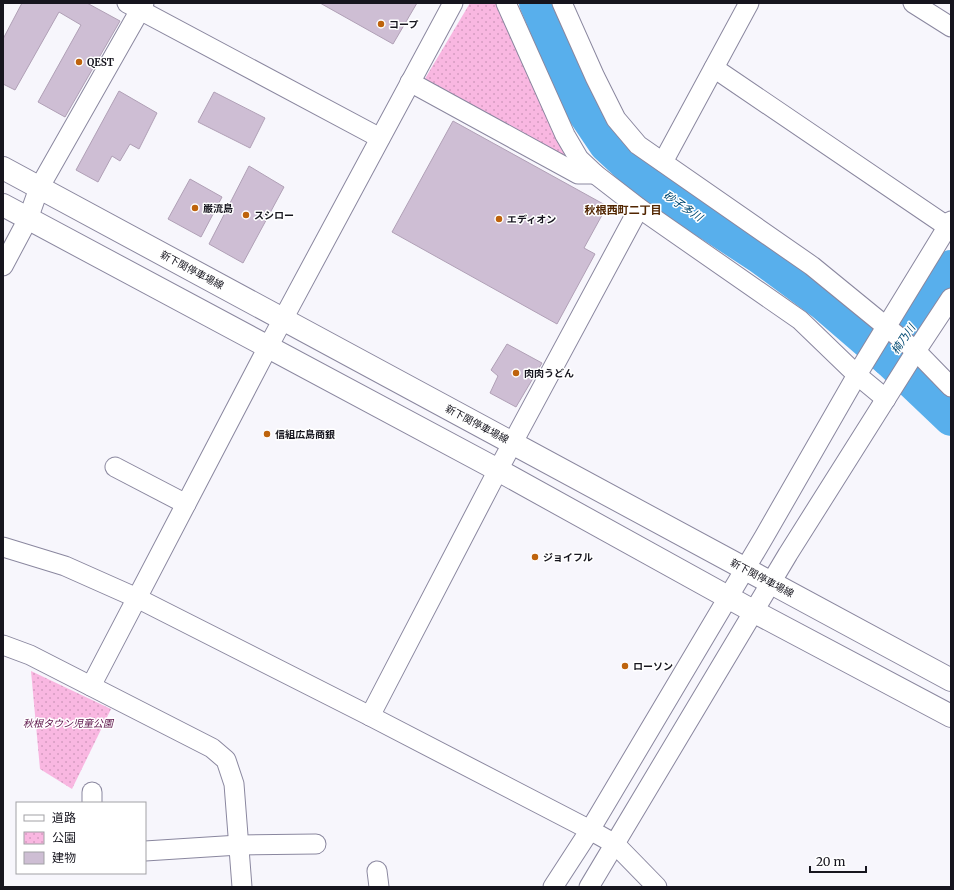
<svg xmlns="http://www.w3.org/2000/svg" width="954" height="890" viewBox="0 0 954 890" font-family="Merriweather,'Noto Sans JP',serif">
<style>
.park{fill:url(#park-dots)}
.water{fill:url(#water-waves)}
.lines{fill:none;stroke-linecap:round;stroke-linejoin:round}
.river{stroke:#58afec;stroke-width:34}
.building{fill:#cebed4;stroke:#b0a0b6}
.minor-casing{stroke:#8a879f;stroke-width:21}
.major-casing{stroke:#8a879f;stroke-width:24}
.minor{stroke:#fff;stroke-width:19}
.major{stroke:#fff;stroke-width:22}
.poi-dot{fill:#be630c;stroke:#fff;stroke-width:1.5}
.labels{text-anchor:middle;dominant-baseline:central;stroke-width:3;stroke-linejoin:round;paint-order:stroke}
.poi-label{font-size:10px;font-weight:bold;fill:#16151e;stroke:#fff;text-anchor:start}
.street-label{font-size:10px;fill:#16151e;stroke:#fff}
.park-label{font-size:10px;font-style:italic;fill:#5a1047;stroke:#fff}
.water-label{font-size:11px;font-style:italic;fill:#024a72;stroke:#fff}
.neighbourhood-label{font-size:11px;font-weight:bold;fill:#512500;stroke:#fff}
</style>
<defs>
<pattern id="park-dots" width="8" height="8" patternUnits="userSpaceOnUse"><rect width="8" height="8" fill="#f9b7e1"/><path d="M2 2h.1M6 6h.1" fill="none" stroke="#d59cc1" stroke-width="1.8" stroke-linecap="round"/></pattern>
<pattern id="water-waves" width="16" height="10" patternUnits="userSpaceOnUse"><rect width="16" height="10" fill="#58afec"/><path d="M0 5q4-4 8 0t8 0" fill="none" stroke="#488dbf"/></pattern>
</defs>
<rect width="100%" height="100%" fill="#f7f6fc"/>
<g class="park">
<path d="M 470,3 L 499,3 L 573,160 L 423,82 Z"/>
<path d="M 31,671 L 111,709 L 72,789 L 40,769 Z"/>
</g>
<path class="water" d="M 946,395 L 951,400 L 951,431 L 931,409 Z"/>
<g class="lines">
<g class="river">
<path d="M 536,3 L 581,108 L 606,145 L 647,183 L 760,257 L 824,304 L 889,360 L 951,419"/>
<path d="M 889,360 L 951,267"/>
</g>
</g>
<g class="building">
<path d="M 22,3 L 87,3 L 120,21 L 65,117 L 38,102 L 81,25 L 59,12 L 15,90 L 3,84 L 3,39 Z"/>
<path d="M 320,3 L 417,3 L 393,44 Z"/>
<path d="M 119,91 L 157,113 L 139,149 L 130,144 L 120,161 L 112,156 L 98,182 L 76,170 Z"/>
<path d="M 214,92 L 265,118 L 250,148 L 198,122 Z"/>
<path d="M 453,121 L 607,206 L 584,248 L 595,254 L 557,324 L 392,232 Z"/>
<path d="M 249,166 L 284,187 L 243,263 L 209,244 Z"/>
<path d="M 190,179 L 222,197 L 201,237 L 168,219 Z"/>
<path d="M 507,344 L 542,363 L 516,407 L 490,393 L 498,376 L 491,370 Z"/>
</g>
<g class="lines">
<g class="minor-casing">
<g id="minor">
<path d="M 127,3 L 380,138"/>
<path d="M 506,3 L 565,135 L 579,159 L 595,174 L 639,208 L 800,320 L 857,375 L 886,399"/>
<path d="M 562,3 L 595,77 L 616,119 L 638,145 L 812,266 L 916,351 L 951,387"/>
<path d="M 913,3 L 951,27"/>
<path d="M 714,68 L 951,229"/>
<path d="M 410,82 L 578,174 L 595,174"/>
<path d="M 663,162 L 749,3"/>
<path d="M 3,266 L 28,219 L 39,188 L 144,3"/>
<path d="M 115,467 L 186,504"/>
<path d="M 3,547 L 65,566 L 137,598 L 370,716 L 590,830 L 615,844 L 657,887"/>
<path d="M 3,645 L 30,655 L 212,748 L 226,760 L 234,784 L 242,887"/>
<path d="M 91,686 L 268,347 L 453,3"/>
<path d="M 370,716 L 498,470 L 639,208"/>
<path d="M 92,792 L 92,803"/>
<path d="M 145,851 L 239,845 L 316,844"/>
<path d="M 377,871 L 379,887"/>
<path d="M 553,887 L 590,830 L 764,537 L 861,368 L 951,221"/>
<path d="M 589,887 L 788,554 L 916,351 L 951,298"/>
</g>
</g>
<g class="major-casing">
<g id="major">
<path d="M 3,168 L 951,680"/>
<path d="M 3,205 L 498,470 L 753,611 L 951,716"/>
</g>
</g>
<use href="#minor" class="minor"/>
<use href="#major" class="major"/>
</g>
<g class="poi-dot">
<circle cx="381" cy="24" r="4"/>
<circle cx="79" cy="62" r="4"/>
<circle cx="195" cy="208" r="4"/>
<circle cx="246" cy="215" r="4"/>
<circle cx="499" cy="219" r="4"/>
<circle cx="516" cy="373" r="4"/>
<circle cx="267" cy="434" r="4"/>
<circle cx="535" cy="557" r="4"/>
<circle cx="625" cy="666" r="4"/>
</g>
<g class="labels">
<g class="poi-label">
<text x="389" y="24">コープ</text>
<text x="87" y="62">QEST</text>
<text x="203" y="208">巌流島</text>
<text x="254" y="215">スシロー</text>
<text x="507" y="219">エディオン</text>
<text x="524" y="373">肉肉うどん</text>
<text x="275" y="434">信組広島商銀</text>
<text x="543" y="557">ジョイフル</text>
<text x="633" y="666">ローソン</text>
</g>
<g class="street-label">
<text transform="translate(192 270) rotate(28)">新下関停車場線</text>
<text transform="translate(477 424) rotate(28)">新下関停車場線</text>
<text transform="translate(762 578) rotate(28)">新下関停車場線</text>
</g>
<g class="park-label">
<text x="68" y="723">秋根タウン児童公園</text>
</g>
<g class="water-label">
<text transform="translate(683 206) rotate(34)">砂子多川</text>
<text transform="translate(903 339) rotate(-56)">楠乃川</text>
</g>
<g class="neighbourhood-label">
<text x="623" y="210">秋根西町二丁目</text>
</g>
</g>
<rect width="954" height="890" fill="none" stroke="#16151e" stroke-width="8"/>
<rect x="16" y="802" width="130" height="72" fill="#ffffff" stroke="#a2a1a5"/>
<rect x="24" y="815" width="20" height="6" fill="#ffffff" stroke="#a2a1a5"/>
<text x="52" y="822" font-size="12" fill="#16151e">道路</text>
<rect x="24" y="832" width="20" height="12" fill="url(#park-dots)" stroke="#a2a1a5"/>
<text x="52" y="842" font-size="12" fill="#16151e">公園</text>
<rect x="24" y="852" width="20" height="12" fill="#cebed4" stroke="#a2a1a5"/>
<text x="52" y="862" font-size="12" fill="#16151e">建物</text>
<path d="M810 866v6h56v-6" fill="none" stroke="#16151e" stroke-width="2"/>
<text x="816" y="866" font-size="12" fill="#16151e" stroke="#ffffff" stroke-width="3" paint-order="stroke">20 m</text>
</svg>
